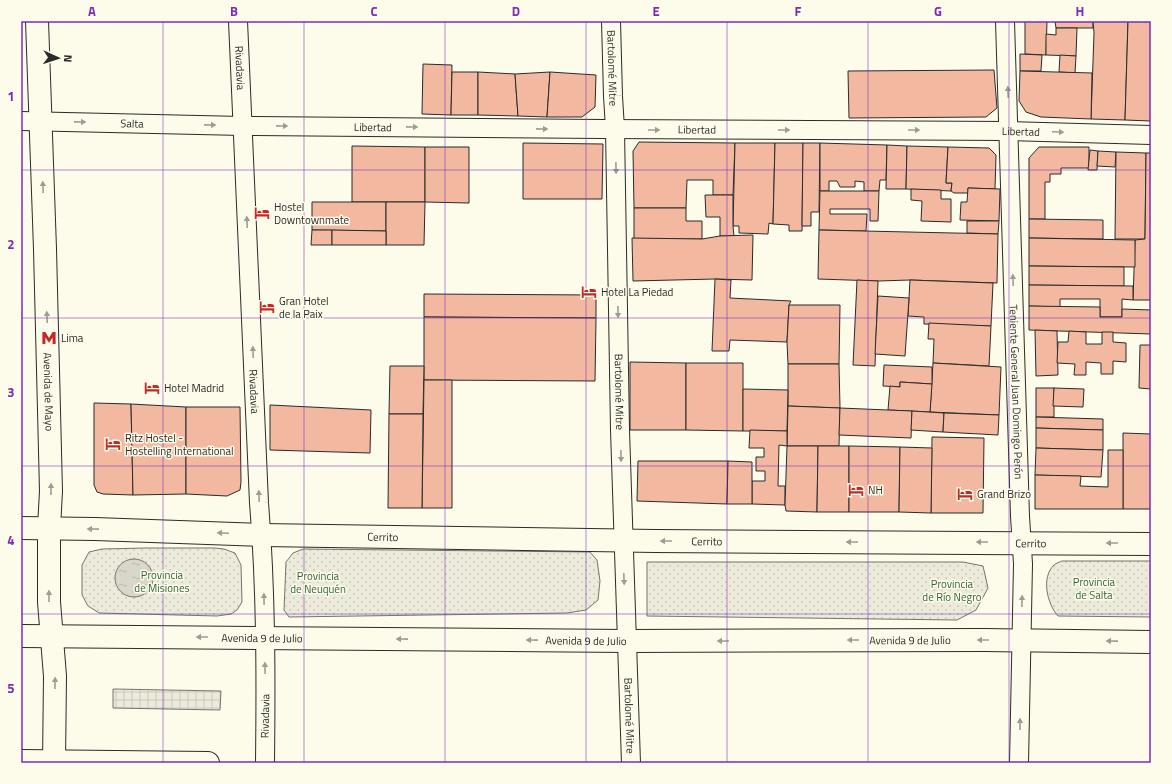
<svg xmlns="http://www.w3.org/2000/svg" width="1172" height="784" viewBox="0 0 1172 784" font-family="'Titillium Web',sans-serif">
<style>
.park{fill:url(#park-dots);stroke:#74746e}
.plaza{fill:url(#plaza-grid);stroke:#74746e}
.water{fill:url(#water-ripples);stroke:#74746e}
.building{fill:#f2b8a0;stroke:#2b2b2b}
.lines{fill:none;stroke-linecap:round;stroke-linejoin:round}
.street-casing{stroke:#2b2b2b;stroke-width:20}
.secondary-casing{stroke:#2b2b2b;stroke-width:24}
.primary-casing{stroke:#2b2b2b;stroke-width:24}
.highway-casing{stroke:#2b2b2b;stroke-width:24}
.street{stroke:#fdfbea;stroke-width:18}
.secondary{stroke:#fdfbea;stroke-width:22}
.primary{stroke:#fdfbea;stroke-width:22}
.highway{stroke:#fdfbea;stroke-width:22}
.oneway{fill:#9e9d94}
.grid{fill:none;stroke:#7b2cbf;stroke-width:1;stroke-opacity:0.55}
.labels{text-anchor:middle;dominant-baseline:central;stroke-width:3;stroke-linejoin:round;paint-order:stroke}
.street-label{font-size:11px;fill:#2b2b2b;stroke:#fdfbea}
.poi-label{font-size:11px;fill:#2b2b2b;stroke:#fdfbea;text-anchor:start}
.park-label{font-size:11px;fill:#34623c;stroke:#fdfbea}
.neatline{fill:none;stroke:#7b2cbf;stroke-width:1.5}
.grid-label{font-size:13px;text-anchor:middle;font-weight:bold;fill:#7b2cbf}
</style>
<defs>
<pattern id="park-dots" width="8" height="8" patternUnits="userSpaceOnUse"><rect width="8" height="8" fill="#ecebdb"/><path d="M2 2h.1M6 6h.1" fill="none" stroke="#cbcabc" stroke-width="1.8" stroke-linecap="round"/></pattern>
<pattern id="plaza-grid" width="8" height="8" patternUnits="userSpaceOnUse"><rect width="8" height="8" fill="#eceadb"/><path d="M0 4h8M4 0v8" fill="none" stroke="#cbc9bc"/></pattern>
<pattern id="water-ripples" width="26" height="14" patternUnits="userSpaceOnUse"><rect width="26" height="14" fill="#d8d7c9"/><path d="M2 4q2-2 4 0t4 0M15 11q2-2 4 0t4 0" fill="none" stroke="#bab9ad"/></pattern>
</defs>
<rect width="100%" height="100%" fill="#fdfbea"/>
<g class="park">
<path d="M 146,548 L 215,548 L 224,549 L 235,553 L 241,565 L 242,602 L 237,610 L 231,614 L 217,616 L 99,613 L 88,606 L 82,595 L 82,565 L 89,552 L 102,549 Z"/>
<path d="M 303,549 L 590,552 L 597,560 L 600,581 L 598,600 L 586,610 L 567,613 L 289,617 L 284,610 L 286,562 L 293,553 Z"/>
<path d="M 1062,561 L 1151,561 L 1151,617 L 1058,616 C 1047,604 1041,577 1054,565 C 1056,563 1060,562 1062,561 Z"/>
<path d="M 647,562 L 963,562 L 983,566 L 988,588 L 976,610 L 957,620 L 647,616 Z"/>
</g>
<path class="plaza" d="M 113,689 L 221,691 L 220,710 L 113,708 Z"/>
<circle class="water" cx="134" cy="578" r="19"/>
<g class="building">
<path d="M 1025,21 L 1047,21 L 1046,55 L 1025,54 Z"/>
<path d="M 1055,21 L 1093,21 L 1093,28 L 1056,28 Z"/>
<path d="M 1093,21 L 1128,21 L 1125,120 L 1091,119 L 1094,33 Z"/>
<path d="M 1128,21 L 1151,21 L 1151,121 L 1125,120 Z"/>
<path d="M 1056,28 L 1077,28 L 1076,56 L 1046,55 L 1046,34 L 1056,35 Z"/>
<path d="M 1020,54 L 1042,55 L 1041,71 L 1020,71 Z"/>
<path d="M 1060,55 L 1076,56 L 1075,73 L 1059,72 Z"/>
<path d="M 423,64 L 452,65 L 451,115 L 422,114 Z"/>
<path d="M 994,70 L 997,108 L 986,117 L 849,118 L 848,71 Z"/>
<path d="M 1020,71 L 1092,73 L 1091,119 L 1041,117 L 1026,112 L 1019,101 Z"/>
<path d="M 452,72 L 478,72 L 478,115 L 451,115 Z"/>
<path d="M 478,72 L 515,74 L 518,116 L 478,115 Z"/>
<path d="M 550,72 L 547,117 L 518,116 L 515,74 Z"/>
<path d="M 550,72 L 596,75 L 595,107 L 582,117 L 547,117 Z"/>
<path d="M 639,142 L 735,143 L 733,195 L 713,195 L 713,180 L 687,180 L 686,208 L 634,208 L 633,151 Z"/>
<path d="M 523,143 L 603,144 L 602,199 L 523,199 Z"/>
<path d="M 735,143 L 775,143 L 773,224 L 769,223 L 768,234 L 739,233 L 739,226 L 733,226 Z"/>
<path d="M 775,143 L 803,143 L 802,231 L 789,231 L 789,225 L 773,224 Z"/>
<path d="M 803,143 L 820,143 L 819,212 L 811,212 L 811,226 L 802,226 Z"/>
<path d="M 820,143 L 887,145 L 886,180 L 880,180 L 879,191 L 864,191 L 864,182 L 855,181 L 855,187 L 840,187 L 837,181 L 829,181 L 829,191 L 820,191 Z"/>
<path d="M 887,145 L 907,146 L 906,189 L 886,189 Z"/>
<path d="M 352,146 L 425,147 L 425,202 L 352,202 Z"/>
<path d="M 907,146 L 948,147 L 946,183 L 952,183 L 951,191 L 906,189 Z"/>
<path d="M 425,147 L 469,147 L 469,203 L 425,202 Z"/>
<path d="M 948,147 L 989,148 L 996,155 L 995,189 L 968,188 L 968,193 L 954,193 L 951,191 L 952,183 L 946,183 Z"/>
<path d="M 1039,147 L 1089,147 L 1089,168 L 1061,168 L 1061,174 L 1050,174 L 1050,182 L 1045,182 L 1045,219 L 1029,219 L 1029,158 Z"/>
<path d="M 1090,150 L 1098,151 L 1097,170 L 1088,170 Z"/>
<path d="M 1098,151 L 1116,152 L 1115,167 L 1097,166 Z"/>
<path d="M 1116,152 L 1146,153 L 1145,239 L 1115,239 Z"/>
<path d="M 1146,153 L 1151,153 L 1151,300 L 1133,300 L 1135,240 L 1145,239 Z"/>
<path d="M 968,188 L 1000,189 L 999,221 L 960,220 L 961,202 L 967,202 Z"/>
<path d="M 911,189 L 941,190 L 941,199 L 951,199 L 951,222 L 921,221 L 922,201 L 911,200 Z"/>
<path d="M 820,191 L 879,191 L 878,221 L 870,221 L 870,209 L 830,209 L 830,214 L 867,214 L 866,231 L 819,230 Z"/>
<path d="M 705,195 L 733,195 L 733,226 L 734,236 L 720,236 L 720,217 L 706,217 Z"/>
<path d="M 312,202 L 386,202 L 386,231 L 312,230 Z"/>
<path d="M 386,202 L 425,202 L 424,245 L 386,245 Z"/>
<path d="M 634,208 L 686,208 L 686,221 L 702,221 L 702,239 L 634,239 Z"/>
<path d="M 1029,219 L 1103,220 L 1103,239 L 1029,238 Z"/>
<path d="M 967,221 L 999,221 L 998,234 L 967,233 Z"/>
<path d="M 312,230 L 332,230 L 332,245 L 311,245 Z"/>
<path d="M 332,230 L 386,231 L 386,245 L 332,245 Z"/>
<path d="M 819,230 L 998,234 L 997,283 L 910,280 L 878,281 L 818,279 Z"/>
<path d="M 753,235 L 752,280 L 715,279 L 633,281 L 632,238 L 702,239 L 720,236 Z"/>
<path d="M 1029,238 L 1135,240 L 1135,267 L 1029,266 Z"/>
<path d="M 1029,266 L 1124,267 L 1124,286 L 1029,285 Z"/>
<path d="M 715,279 L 731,280 L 730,298 L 791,301 L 789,305 L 787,342 L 730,340 L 729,351 L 712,351 Z"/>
<path d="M 857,280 L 878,281 L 875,366 L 853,365 Z"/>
<path d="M 910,280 L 993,283 L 991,326 L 924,324 L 924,317 L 908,316 Z"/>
<path d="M 1029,285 L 1133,286 L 1133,300 L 1122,299 L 1122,317 L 1100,317 L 1100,299 L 1060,299 L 1060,307 L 1029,306 Z"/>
<path d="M 424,294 L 596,295 L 596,318 L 424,317 Z"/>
<path d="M 878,296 L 909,298 L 905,356 L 875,354 Z"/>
<path d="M 789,305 L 840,305 L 839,364 L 788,364 L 787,342 Z"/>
<path d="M 1029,306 L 1100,307 L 1100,317 L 1122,317 L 1122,309 L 1151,310 L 1151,334 L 1029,330 Z"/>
<path d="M 424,317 L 596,318 L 595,381 L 424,380 Z"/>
<path d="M 929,323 L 991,326 L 989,366 L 933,363 L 934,339 L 928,339 Z"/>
<path d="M 1035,330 L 1057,331 L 1058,375 L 1036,376 Z"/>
<path d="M 1069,331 L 1086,332 L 1086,344 L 1102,344 L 1102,332 L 1113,332 L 1113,342 L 1126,343 L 1126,362 L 1113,361 L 1113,374 L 1101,374 L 1101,363 L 1086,362 L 1086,375 L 1074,375 L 1075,364 L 1057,363 L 1058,342 L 1068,342 Z"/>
<path d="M 1140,345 L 1151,345 L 1151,389 L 1139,388 Z"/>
<path d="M 630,362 L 686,363 L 686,430 L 630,430 Z"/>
<path d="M 686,363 L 743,363 L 743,431 L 686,430 Z"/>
<path d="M 933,363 L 1001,367 L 999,415 L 930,412 Z"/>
<path d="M 788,364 L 839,364 L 840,408 L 788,406 Z"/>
<path d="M 884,365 L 932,367 L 932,384 L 900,382 L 900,387 L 883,386 Z"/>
<path d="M 390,366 L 424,366 L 423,414 L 389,414 Z"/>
<path d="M 424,380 L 452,380 L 452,508 L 422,508 Z"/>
<path d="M 900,382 L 932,384 L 930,412 L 888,410 L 890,386 L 900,387 Z"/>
<rect x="1036" y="388" width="18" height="29"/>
<path d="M 1054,388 L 1084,389 L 1083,407 L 1053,406 Z"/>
<path d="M 743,389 L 788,390 L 787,431 L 743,431 Z"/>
<path d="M 94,403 L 131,404 L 133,495 L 103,494 L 97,492 L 94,485 Z"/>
<path d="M 131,404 L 186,407 L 186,494 L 133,495 Z"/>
<path d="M 270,405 L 371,410 L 370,453 L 270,450 Z"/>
<path d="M 788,406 L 840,408 L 839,446 L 787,446 Z"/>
<path d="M 186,407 L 240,407 L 241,482 L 240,490 L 227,496 L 186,494 Z"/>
<path d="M 840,408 L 912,411 L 911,438 L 839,435 Z"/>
<path d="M 912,411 L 944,413 L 943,432 L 911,430 Z"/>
<path d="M 944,413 L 999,415 L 998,435 L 943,432 Z"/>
<path d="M 389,414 L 423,414 L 422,508 L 388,508 Z"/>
<path d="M 1036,417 L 1103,419 L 1103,430 L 1036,428 Z"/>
<path d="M 1036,428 L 1103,430 L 1103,450 L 1036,448 Z"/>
<path d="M 750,430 L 787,431 L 787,446 L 779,445 L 778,486 L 785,486 L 785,505 L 752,504 L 752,481 L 765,481 L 765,471 L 756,471 L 756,457 L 764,457 L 764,448 L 749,448 Z"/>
<path d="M 1123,433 L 1151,434 L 1151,509 L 1123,509 Z"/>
<path d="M 932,437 L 984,438 L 983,513 L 931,513 Z"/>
<path d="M 787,446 L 818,446 L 817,512 L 786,511 L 785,505 Z"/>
<path d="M 818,446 L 849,446 L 849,512 L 817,512 Z"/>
<path d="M 849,446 L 900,447 L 899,512 L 849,512 Z"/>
<path d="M 900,447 L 932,448 L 931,513 L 899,512 Z"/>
<path d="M 1036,448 L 1103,450 L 1101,477 L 1035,475 Z"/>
<path d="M 1108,450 L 1123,450 L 1123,509 L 1035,509 L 1035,475 L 1081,476 L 1080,486 L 1108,487 Z"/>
<path d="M 638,461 L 728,461 L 727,504 L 637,501 Z"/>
<path d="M 728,461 L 752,462 L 752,504 L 727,504 Z"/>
</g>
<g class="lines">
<g class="street-casing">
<g id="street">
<path id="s1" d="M 238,21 L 259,503 C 266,589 266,676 265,763"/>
<path id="s2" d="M 611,21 L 613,96 L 615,129 L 620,430 L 631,763"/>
<path id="s3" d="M 1005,21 L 1020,516 L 1023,564 L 1019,763"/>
<path id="s4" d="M 21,121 L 243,126 L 604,129 L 1009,131 L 1151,135"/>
</g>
</g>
<g class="secondary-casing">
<g id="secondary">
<path id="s5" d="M 21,528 L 95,529 L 262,535 L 655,541 L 1151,544"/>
</g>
</g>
<g class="primary-casing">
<g id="primary">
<path id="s6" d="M 37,21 L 45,249 L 51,491 L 49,528 L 49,602 L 55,676 L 54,763"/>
</g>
</g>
<g class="highway-casing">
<g id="highway">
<path id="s7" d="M 21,636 L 627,641 L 985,640 L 1151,642"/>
<path d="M 21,761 L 208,763"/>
</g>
</g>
<use href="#street" class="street"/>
<use href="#secondary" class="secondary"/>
<use href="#primary" class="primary"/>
<use href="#highway" class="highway"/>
</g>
<defs><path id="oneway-solid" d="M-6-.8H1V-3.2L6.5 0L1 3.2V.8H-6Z"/></defs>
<g class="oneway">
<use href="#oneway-solid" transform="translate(1008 92) rotate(-92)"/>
<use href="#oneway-solid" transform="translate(80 122) rotate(1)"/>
<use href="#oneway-solid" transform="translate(210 125) rotate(1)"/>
<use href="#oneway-solid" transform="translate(282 126) rotate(1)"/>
<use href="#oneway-solid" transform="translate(412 127) rotate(1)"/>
<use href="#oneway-solid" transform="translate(542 129) rotate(1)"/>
<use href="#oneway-solid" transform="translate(654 130)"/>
<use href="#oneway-solid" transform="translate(784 130)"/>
<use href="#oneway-solid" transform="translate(914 130)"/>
<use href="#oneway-solid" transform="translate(1058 132) rotate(2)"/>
<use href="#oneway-solid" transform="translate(616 168) rotate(89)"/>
<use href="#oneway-solid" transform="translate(43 187) rotate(-92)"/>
<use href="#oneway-solid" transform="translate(247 222) rotate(-92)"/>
<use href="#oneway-solid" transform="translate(1013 280) rotate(-92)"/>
<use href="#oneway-solid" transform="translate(618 312) rotate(89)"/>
<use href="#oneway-solid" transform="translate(47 317) rotate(-92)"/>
<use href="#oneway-solid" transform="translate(253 352) rotate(-92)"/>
<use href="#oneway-solid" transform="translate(621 456) rotate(89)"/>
<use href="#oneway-solid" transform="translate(51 489) rotate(-90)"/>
<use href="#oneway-solid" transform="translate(259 496) rotate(-92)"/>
<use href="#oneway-solid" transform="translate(93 529) rotate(-179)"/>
<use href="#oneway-solid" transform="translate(223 533) rotate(-178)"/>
<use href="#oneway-solid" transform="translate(666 541) rotate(-180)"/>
<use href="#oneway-solid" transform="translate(852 542) rotate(-180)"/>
<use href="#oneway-solid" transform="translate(982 542) rotate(-180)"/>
<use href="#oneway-solid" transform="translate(1112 543) rotate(-180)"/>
<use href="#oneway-solid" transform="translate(624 579) rotate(88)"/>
<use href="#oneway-solid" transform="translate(49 596) rotate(-90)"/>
<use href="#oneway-solid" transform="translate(264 599) rotate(-91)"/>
<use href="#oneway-solid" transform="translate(1022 601) rotate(-89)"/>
<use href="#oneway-solid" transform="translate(202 637) rotate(-180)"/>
<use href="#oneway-solid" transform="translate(402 639) rotate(-179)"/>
<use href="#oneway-solid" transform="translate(532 640) rotate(-179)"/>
<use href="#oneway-solid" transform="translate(853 640) rotate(180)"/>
<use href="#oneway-solid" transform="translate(983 640) rotate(-180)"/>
<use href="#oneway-solid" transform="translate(723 641) rotate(180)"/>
<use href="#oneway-solid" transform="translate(1112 641) rotate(-179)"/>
<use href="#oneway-solid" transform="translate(265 668) rotate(-91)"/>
<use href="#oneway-solid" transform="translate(55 683) rotate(-89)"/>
<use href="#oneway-solid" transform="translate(1020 724) rotate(-90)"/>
</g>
<path class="grid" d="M 163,21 L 163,763M 304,21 L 304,763M 445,21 L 445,763M 586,21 L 586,763M 727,21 L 727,763M 868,21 L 868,763M 1009,21 L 1009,763M 21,170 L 1151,170M 21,318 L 1151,318M 21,466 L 1151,466M 21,614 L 1151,614"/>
<defs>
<g id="hotel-bare" transform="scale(1.2)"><path d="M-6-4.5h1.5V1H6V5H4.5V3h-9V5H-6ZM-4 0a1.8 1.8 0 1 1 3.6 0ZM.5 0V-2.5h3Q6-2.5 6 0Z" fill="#c62828" stroke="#fdfbea" stroke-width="2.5" paint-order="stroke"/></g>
<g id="metro-bare" transform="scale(1.2)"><path d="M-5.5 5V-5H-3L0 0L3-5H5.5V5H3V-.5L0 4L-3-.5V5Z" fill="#c62828" stroke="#fdfbea" stroke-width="2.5" paint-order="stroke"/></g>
</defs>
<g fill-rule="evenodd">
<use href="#hotel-bare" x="262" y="213"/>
<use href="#hotel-bare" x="589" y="292"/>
<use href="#hotel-bare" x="267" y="307"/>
<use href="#metro-bare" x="49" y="338"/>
<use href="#hotel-bare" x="152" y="388"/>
<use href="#hotel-bare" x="113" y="444"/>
<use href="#hotel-bare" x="856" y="490"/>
<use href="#hotel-bare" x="965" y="494"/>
</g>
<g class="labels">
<g class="street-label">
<text stroke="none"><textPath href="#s1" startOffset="47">Rivadavia</textPath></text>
<text stroke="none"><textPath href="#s2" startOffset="47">Bartolomé Mitre</textPath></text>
<text stroke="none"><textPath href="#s4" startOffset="111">Salta</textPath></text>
<text stroke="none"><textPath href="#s4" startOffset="352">Libertad</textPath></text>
<text stroke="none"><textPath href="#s4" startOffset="676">Libertad</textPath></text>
<text stroke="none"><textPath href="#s4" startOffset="1000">Libertad</textPath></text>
<text stroke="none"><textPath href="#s6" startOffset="371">Avenida de Mayo</textPath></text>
<text stroke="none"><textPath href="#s1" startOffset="371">Rivadavia</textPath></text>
<text stroke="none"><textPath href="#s2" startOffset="371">Bartolomé Mitre</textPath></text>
<text stroke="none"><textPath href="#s3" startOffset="371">Teniente General Juan Domingo Perón</textPath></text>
<text stroke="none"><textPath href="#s5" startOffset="362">Cerrito</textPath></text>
<text stroke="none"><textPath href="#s5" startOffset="686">Cerrito</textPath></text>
<text stroke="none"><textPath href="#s5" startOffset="1010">Cerrito</textPath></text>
<text stroke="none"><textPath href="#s7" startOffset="241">Avenida 9 de Julio</textPath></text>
<text stroke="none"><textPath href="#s7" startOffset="889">Avenida 9 de Julio</textPath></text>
<text stroke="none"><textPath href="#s7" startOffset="565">Avenida 9 de Julio</textPath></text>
<text transform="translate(265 716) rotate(-89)">Rivadavia</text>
<text stroke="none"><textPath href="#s2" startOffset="695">Bartolomé Mitre</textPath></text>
</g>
<g class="poi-label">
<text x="274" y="207">Hostel<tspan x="274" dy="13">Downtownmate</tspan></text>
<text x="601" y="292">Hotel La Piedad</text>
<text x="279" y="301">Gran Hotel<tspan x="279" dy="13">de la Paix</tspan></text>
<text x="61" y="338">Lima</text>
<text x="164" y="388">Hotel Madrid</text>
<text x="125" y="438">Ritz Hostel -<tspan x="125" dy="13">Hostelling International</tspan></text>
<text x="868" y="490">NH</text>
<text x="977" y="494">Grand Brizo</text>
</g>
<g class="park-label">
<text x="162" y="575">Provincia<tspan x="162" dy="13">de Misiones</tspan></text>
<text x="318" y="576">Provincia<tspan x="318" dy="13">de Neuquén</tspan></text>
<text x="1094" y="582">Provincia<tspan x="1094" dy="13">de Salta</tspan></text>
<text x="952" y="584">Provincia<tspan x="952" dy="13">de Río Negro</tspan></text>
</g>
</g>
<rect width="1172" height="784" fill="none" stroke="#fdfbea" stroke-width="44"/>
<g transform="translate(58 58) rotate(93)" stroke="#fdfbea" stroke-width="3" paint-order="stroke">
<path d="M0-3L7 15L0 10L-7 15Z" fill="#2b2b2b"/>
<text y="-6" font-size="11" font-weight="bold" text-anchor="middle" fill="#2b2b2b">N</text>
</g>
<rect x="22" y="22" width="1128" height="740" class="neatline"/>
<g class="grid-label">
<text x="92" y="16">A</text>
<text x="234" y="16">B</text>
<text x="374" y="16">C</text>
<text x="516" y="16">D</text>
<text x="656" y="16">E</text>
<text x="798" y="16">F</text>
<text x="938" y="16">G</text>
<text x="1080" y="16">H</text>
<text x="11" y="101">1</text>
<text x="11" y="249">2</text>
<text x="11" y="397">3</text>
<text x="11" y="545">4</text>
<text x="11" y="693">5</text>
</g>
</svg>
